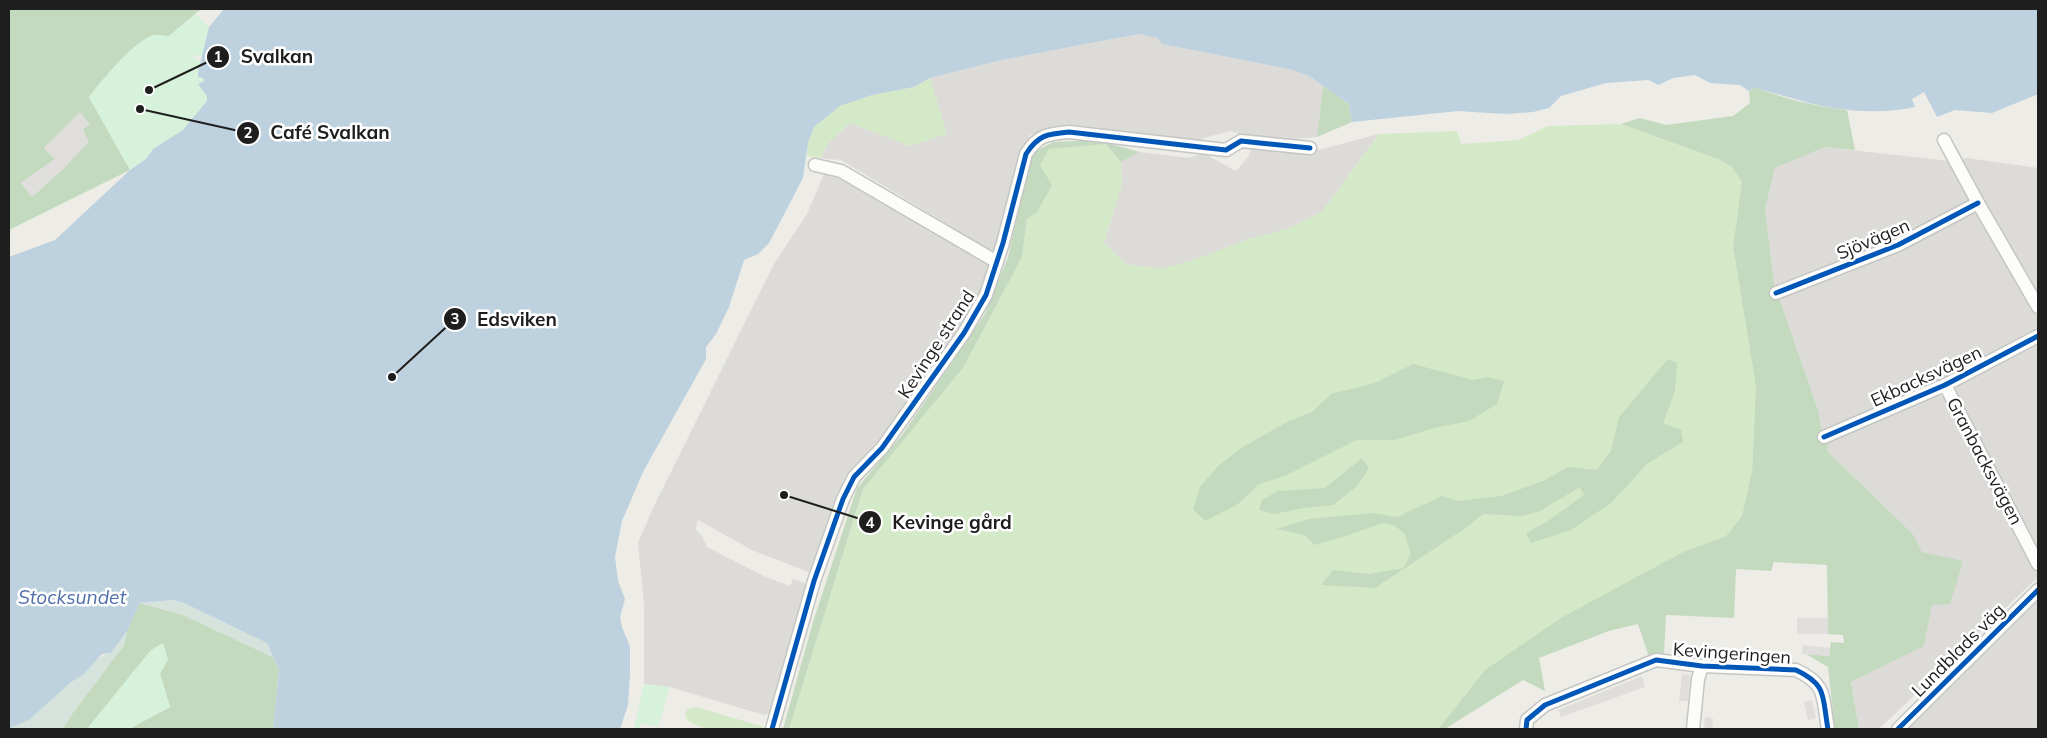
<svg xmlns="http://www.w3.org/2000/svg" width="2047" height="738" viewBox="0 0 2047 738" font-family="Mulish,sans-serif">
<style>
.residential{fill:#dcdbd8}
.grass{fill:#d4e9c8}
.forest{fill:#c4dabe;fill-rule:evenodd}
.wetland{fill:#d6e3dd}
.park{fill:#d6f2da}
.parking{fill:#dfdedc}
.water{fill:#bdd2de}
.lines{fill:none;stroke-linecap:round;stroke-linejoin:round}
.minor-casing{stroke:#c5c5c3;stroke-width:15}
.minor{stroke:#fcfcfb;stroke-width:12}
.cycleway-casing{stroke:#fff;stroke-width:8}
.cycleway{stroke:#0057b8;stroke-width:5}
.labels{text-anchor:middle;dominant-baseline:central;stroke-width:5;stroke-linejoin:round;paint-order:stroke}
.street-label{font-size:18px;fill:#1e1e1e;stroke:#fff}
.water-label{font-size:19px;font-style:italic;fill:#506ea9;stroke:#fff}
.leader{fill:none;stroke:#1e1e1e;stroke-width:2}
.callout-dot{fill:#1e1e1e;stroke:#fff;stroke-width:2}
.mark-label{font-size:15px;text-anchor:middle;font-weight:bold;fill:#fff}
.callout-label{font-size:19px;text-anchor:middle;font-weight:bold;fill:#1e1e1e;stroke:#fff;stroke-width:5;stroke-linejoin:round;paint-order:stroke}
</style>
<rect width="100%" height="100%" fill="#edece7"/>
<g class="residential">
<path d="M 1139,34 L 1158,38 L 1162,44 L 1293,70 L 1309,76 L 1323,86 L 1317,137 L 1293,139 L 1248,137 L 1230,131 L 1197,140 L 1145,137 L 1065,127 L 1030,135 L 998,249 L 988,251 L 942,221 L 841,160 L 821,158 L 828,143 L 850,123 L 910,146 L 947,134 L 930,78 L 1002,60 Z"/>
<path d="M 1379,134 L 1322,212 L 1287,229 L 1249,239 L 1194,260 L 1161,269 L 1126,264 L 1104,243 L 1122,184 L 1121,162 L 1140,152 L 1189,158 L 1203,153 L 1236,171 L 1248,157 L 1252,148 L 1303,154 Z"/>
<path d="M 1825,147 L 1950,161 L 2038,318 L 2038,327 L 2036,331 L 1942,381 L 1822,432 L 1818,410 L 1774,283 L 1765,209 L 1775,168 Z"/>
<path d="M 1967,158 L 2038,168 L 2038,301 L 1959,160 Z"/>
<path d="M 825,172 L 858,188 L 990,265 L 982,293 L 905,411 L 841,496 L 816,575 L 754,551 L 698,520 L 695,529 L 702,536 L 707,547 L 766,577 L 790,586 L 793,579 L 809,585 L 771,713 L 764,715 L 670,687 L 644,684 L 644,603 L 638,543 L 654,506 L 774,264 L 807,214 Z"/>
<path d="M 2038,344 L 2038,549 L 1955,395 L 1958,384 Z"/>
<path d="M 1933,395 L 1945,397 L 2038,570 L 2038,577 L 1879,729 L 1859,729 L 1851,682 L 1924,645 L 1932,605 L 1922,552 L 1913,534 L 1827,451 L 1828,442 Z"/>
<path d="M 2038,600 L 2038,729 L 1904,729 Z"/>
</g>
<g class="grass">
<path d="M 930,78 L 947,134 L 910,146 L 850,123 L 828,143 L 821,158 L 807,156 L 808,143 L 814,127 L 840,106 L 872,95 L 914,87 Z"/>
<path d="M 1621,124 L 1718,159 L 1732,167 L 1742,182 L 1733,246 L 1756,387 L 1752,471 L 1742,516 L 1726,536 L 1685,551 L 1485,670 L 1438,729 L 789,729 L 863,489 L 963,368 L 1022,257 L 1027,219 L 1040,165 L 1049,149 L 1106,144 L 1121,162 L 1122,184 L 1104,243 L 1126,264 L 1161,269 L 1193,260 L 1249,239 L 1287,229 L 1322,212 L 1379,134 L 1457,131 L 1461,144 L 1519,140 L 1548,126 Z"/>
<path d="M 696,707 L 764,727 L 765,729 C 741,729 707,735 687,720 L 685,714 L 688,709 Z"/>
</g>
<g class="forest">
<path d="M 9,9 L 201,9 L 169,36 L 153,35 L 89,97 L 130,170 L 9,230 ZM 90,124 L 83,129 L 88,142 L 64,168 L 32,197 L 21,183 L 55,159 L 44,148 Z"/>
<path d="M 1323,86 L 1349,104 L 1352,122 L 1317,137 Z"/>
<path d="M 1755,87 C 1783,99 1816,106 1847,110 L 1855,150 L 1825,147 L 1775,168 L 1765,209 L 1774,283 L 1818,410 L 1822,432 L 1828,442 L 1827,451 L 1913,534 L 1922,552 L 1963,561 L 1950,604 L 1932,605 L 1924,646 L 1851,682 L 1859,729 L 1835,729 L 1828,667 L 1806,654 L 1829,656 L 1831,642 L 1844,643 L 1843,635 L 1828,634 L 1827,565 L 1774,562 L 1771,571 L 1736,569 L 1734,618 L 1666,615 L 1664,654 L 1649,657 L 1638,624 L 1609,631 L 1539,658 L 1545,691 L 1523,680 L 1445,729 L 1438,729 L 1485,670 L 1561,618 L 1685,551 L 1726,536 L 1742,516 L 1752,471 L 1756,387 L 1733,246 L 1742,182 L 1732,167 L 1718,159 L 1621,124 L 1640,118 L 1666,125 L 1733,116 L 1750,103 L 1749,91 Z"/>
<path d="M 1096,140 L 1140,152 L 1121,162 L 1106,144 L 1049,149 L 1040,165 L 1052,185 L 1037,212 L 1027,219 L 1022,257 L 963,368 L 863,489 L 789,729 L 783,729 L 813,622 L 857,488 L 902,435 L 985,314 L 1008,257 L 1032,153 L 1053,142 Z"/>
<path d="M 1668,359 L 1677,363 L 1675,391 L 1663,423 L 1681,430 L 1683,442 L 1648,463 L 1611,503 L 1571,530 L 1531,543 L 1526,533 L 1548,521 L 1584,495 L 1580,487 L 1540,511 L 1522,516 L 1483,514 L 1467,527 L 1375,588 L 1321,585 L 1333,570 L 1369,574 L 1404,568 L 1411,553 L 1404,533 L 1394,525 L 1382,523 L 1346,536 L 1314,545 L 1305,535 L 1276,529 L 1309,519 L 1373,513 L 1397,517 L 1442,496 L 1458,501 L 1501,496 L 1543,481 L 1568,467 L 1597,470 L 1611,451 L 1619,417 Z"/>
<path d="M 1413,364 L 1473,380 L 1487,377 L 1504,381 L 1497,404 L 1469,421 L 1434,428 L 1395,440 L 1357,440 L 1289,474 L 1258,485 L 1237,505 L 1205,521 L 1193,509 L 1200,487 L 1218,466 L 1243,447 L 1289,421 L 1312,412 L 1331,394 L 1375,383 Z"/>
<path d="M 1362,458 L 1369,468 L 1357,486 L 1333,505 L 1305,508 L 1274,514 L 1259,510 L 1262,500 L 1278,491 L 1325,488 Z"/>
<path d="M 140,603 L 183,615 L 273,657 L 279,670 L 273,729 L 129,729 L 170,707 L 160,674 L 168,659 L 151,650 L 87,729 L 63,729 L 72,714 L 124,645 L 127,631 Z"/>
</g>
<g class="wetland">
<path d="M 173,600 L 184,603 L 267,643 L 273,657 L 183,615 L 140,603 Z"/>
<path d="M 127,631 L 124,645 L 72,714 L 63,729 L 9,729 C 34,720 49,699 71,683 C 75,679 80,677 84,674 C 93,666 97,655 111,653 Z"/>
</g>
<g class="park">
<path d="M 196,14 L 209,27 L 203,56 L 195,55 L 192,57 L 201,62 L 198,72 L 204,81 L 199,83 L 207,96 L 207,101 L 183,130 L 153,149 L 146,159 L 130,170 L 89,97 C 101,81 134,41 153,35 C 157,34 164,36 169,36 Z"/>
<path d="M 163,643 L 168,659 L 160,674 L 170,707 L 129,729 L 87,729 L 151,650 Z"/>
<path d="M 644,684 L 670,687 L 658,727 L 641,723 L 639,729 L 634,729 Z"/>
</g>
<g class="parking">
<path d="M 80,112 L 90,124 L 83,129 L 89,142 L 64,168 L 32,197 L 21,183 L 55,159 L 44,148 Z"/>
<rect x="1797" y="618" width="31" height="16"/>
<path d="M 1803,645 L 1830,648 L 1829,656 L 1802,654 Z"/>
<path d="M 1682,674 L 1690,675 L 1688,701 L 1679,701 Z"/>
<path d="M 1642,676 L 1645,687 L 1561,717 L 1558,710 Z"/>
<path d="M 1812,700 L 1816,718 L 1808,720 L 1804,702 Z"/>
<path d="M 1705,717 L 1713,718 L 1712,729 L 1704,729 Z"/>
</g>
<path class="water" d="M 224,9 L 2038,9 L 2038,94 L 1992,113 L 1955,110 L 1937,117 L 1924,92 L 1912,99 L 1915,107 C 1872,116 1830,110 1788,97 C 1777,94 1766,92 1755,87 L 1749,91 L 1740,85 L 1710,83 L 1695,75 L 1673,78 L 1658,85 L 1649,80 L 1606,83 L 1561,96 L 1549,108 L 1533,112 L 1505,114 L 1458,111 L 1352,122 L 1349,104 L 1309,76 L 1293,70 L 1162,44 L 1158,38 L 1139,34 L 1002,60 L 930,78 L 914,87 L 872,95 L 840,106 L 814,127 L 808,143 L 803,178 L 769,243 L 758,254 L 744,260 L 729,307 L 716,334 L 706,347 L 706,359 L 643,472 L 622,521 L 615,557 L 618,581 L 625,599 L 620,617 L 622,627 L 630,647 L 630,674 L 628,705 L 620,729 L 273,729 L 279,670 L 267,643 L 184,603 L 173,600 L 140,603 L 127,631 L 111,653 L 102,654 L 84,674 L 70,683 L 30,719 L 9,729 L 9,257 L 55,240 L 130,170 L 146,159 L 153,149 L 183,130 L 207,101 L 207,96 L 198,84 L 204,81 L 203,78 L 198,77 L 198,72 L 209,27 Z"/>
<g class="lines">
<g class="minor-casing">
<g id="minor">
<path d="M 1944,140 L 1978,203 L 2038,307"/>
<path d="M 815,165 L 841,171 L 997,262"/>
<path d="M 1776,293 L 1898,245 L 1978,203"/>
<path d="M 1945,385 L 2038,564"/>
<path d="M 1824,437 L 1945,385 L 2038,336"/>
<path d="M 772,729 L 814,581 L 843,499 L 854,477 L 882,448 L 964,333 L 986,295 L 1003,243 L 1026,154 C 1038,135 1047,134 1069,132 L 1226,150 L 1241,141 L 1310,148"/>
<path d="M 1526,729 L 1527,720 L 1545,705 L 1656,660 L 1702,666 L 1796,670 C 1828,685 1822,697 1828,729"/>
<path d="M 1693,729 L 1698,679 L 1702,666"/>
<path d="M 1898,729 L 2038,590"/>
</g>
</g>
<use href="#minor" class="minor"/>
<g class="cycleway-casing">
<g id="cycleway">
<path d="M 1776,293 L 1898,245 L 1978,203"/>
<path d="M 1824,437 L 1945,385 L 2038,336"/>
<path d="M 772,729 L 814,581 L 843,499 L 854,477 L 882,448 L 964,333 L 986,295 L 1003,243 L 1026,154 C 1038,135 1047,134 1069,132 L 1226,150 L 1241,141 L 1310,148"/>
<path d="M 1526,729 L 1527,720 L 1545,705 L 1656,660 L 1702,666 L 1796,670 C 1828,685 1822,697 1828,729"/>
<path d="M 1898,729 L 2038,590"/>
</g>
</g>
<use href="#cycleway" class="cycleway"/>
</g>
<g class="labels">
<g class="street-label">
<text transform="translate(1873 239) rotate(-23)">Sjövägen</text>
<text transform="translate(936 344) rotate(-57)">Kevinge strand</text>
<text transform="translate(1926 376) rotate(-25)">Ekbacksvägen</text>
<text transform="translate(1985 461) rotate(62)">Granbacksvägen</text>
<text transform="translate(1958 650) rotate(-45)">Lundblads väg</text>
<text transform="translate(1732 653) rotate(4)">Kevingeringen</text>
</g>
<g class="water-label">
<text x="72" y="597">Stocksundet</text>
</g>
</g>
<path class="leader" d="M149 90L218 57M140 109L248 133M392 377L455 319M784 495L870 522"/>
<g class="callout-dot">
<circle cx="149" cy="90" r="5"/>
<circle cx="140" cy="109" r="5"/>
<circle cx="392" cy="377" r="5"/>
<circle cx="784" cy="495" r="5"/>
<circle cx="218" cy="57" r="12"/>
<circle cx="248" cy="133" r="12"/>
<circle cx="455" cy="319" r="12"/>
<circle cx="870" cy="522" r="12"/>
</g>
<g class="mark-label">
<text x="218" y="62">1</text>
<text x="248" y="138">2</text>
<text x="455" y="324">3</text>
<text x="870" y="528">4</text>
</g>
<g class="callout-label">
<text x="277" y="63">Svalkan</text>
<text x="330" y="139">Café Svalkan</text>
<text x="517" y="326">Edsviken</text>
<text x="952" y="529">Kevinge gård</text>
</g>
<rect width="2047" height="738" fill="none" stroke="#1e1e1e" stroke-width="20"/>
</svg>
